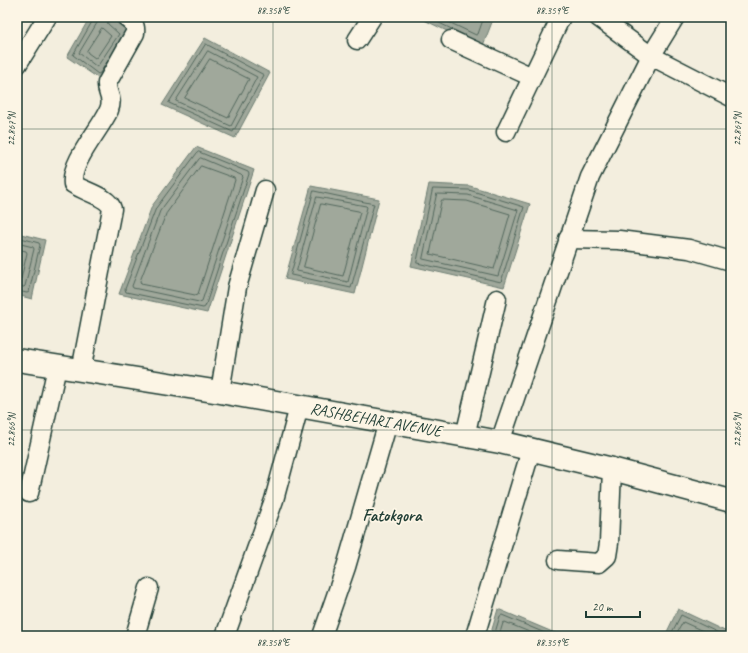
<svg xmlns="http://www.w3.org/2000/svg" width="748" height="653" viewBox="0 0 748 653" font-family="Caveat,sans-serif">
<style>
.water{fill:#a0a89b;stroke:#6c7d72}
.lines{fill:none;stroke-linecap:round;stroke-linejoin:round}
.shore{stroke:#53685d;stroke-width:1}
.minor-casing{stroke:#1f3d34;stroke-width:21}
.secondary-casing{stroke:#1f3d34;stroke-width:25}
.minor{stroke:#fcf5e5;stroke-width:18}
.secondary{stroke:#fcf5e5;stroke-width:22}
.ticks{fill:none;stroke:#1f3d34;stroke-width:1;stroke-opacity:0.45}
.labels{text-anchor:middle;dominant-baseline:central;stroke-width:3.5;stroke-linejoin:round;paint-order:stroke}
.street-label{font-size:16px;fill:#1f3d34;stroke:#fcf5e5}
.neighbourhood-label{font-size:17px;font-weight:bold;fill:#1f3d34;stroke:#fcf5e5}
.neatline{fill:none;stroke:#1f3d34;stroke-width:1.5}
.ticks-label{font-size:10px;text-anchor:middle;fill:#1f3d34}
</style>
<rect width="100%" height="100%" fill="#f3eede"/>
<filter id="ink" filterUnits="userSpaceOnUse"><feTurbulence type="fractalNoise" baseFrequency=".025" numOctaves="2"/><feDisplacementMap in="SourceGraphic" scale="8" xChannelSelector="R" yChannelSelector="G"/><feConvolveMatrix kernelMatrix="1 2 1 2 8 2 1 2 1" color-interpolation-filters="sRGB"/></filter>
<g filter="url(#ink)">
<g class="water">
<path d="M 90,17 L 113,17 L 131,31 L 101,80 L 67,57 Z"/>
<path d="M 418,17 L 494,17 L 482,48 Z"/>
<path d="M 205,38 L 270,73 L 235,138 L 162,105 Z"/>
<path d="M 196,147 L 254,170 L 207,313 L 119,294 L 152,206 Z"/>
<path d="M 429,184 L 470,186 L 530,204 L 504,287 L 411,266 Z"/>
<path d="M 311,186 L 379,199 L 355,294 L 285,279 Z"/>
<path d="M 17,233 L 45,240 L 32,299 L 17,295 Z"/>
<path d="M 498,609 L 562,636 L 490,636 Z"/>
<path d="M 678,609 L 731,634 L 731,636 L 665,636 Z"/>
</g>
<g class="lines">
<g class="shore">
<path d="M 93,17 L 93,20 L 73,55 L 98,74 L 100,73 L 107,62"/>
<path d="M 98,17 L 97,23 L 79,53 L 97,67 L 119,34 L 108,24 L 106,17"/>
<path d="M 427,17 L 468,37"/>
<path d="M 438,17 L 476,35 L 478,34 L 484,17"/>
<path d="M 102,28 L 111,36 L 97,57 L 95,58 L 88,53 L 87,51 Z"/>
<path d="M 206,44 L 264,75 L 233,132 L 169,103 Z"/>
<path d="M 208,51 L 257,77 L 231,126 L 176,101 Z"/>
<path d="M 210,59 L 249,79 L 228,118 L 185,98 Z"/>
<path d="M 199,152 L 248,172 L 249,174 L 205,307 L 203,308 L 126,292 L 125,289 L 156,208 L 197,153 Z"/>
<path d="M 201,158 L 241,175 L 243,177 L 202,301 L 199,302 L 133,288 L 132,286 L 160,211 L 199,159 Z"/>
<path d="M 201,166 L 234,178 L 235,180 L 198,294 L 195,295 L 141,284 L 140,281 L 166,214 Z"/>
<path d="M 433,189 L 469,190 L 524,207 L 501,282 L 417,263 Z"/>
<path d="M 314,191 L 374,204 L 351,288 L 291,275 Z"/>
<path d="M 437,194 L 468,195 L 518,210 L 498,276 L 423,259 Z"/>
<path d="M 317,197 L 366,206 L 367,207 L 348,282 L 297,271 Z"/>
<path d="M 442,200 L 467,201 L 510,214 L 494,269 L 430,254 L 441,202 Z"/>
<path d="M 321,204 L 358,211 L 360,212 L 343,276 L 304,267 Z"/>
<path d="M 17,237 L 39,243 L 40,245 L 29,292 L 27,293 L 17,291"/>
<path d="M 17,243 L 33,247 L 34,249 L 25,286 L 24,287 L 17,286"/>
<path d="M 17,249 L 26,251 L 27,253 L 21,279 L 17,280"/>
<path d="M 494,636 L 500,616 L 502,615 L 552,636"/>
<path d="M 499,636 L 503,623 L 505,622 L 539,636"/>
<path d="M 670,636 L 681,615 L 725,636"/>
<path d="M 675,636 L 683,622 L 714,636"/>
</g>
<g class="minor-casing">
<g id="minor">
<path d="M 598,17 L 651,56 L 731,97"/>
<path d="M 357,40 L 372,17"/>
<path d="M 451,40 L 532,77"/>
<path d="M 17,65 L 47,17"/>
<path d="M 506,132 L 561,17"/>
<path d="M 568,239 L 619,240 L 689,249 L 731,261"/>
<path d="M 81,371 L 112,209 C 109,197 83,191 73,184 C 70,162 100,130 109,110 C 114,97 106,94 107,83 L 135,33 C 136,25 133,22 126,17"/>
<path d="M 220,392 L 237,287 L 265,190"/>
<path d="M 465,436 L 497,299"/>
<path d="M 500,442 L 590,177 L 651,56 L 675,17"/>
<path d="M 29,493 L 57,367"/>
<path d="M 558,560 L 599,563 L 607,556 L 609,543 L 612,469"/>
<path d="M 135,636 L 149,588"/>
<path d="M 225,636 L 274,500 L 299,407"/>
<path d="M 322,636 L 346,567 L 388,422"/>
<path d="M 475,636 L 531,450"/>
</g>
</g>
<g class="secondary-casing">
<path id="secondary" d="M 17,360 L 220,392 L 500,442 L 612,469 L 731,501"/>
</g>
<use href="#minor" class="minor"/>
<use href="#secondary" class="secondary"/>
</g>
</g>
<path class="ticks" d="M 273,17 L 273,636M 552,17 L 552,636M 17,129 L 731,129M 17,430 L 731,430"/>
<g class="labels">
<g class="street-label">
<text transform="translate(376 420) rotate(10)">RASHBEHARI AVENUE</text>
</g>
<g class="neighbourhood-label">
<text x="392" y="515">Fatokgora</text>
</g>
</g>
<rect width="748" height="653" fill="none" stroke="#fcf5e5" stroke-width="44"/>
<path d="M586 611v6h54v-6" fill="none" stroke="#1f3d34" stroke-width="2"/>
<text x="592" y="611" font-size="12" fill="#1f3d34" stroke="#fcf5e5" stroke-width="3" paint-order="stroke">20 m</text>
<rect x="22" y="22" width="704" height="609" class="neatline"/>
<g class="ticks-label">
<text x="273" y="14">88.358°E</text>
<text x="552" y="14">88.359°E</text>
<text transform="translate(11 129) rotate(-90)" y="4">22.867°N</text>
<text transform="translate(737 129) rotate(-90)" y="4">22.867°N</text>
<text transform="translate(11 430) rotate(-90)" y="4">22.866°N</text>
<text transform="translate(737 430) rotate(-90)" y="4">22.866°N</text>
<text x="273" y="646">88.358°E</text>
<text x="552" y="646">88.359°E</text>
</g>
</svg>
